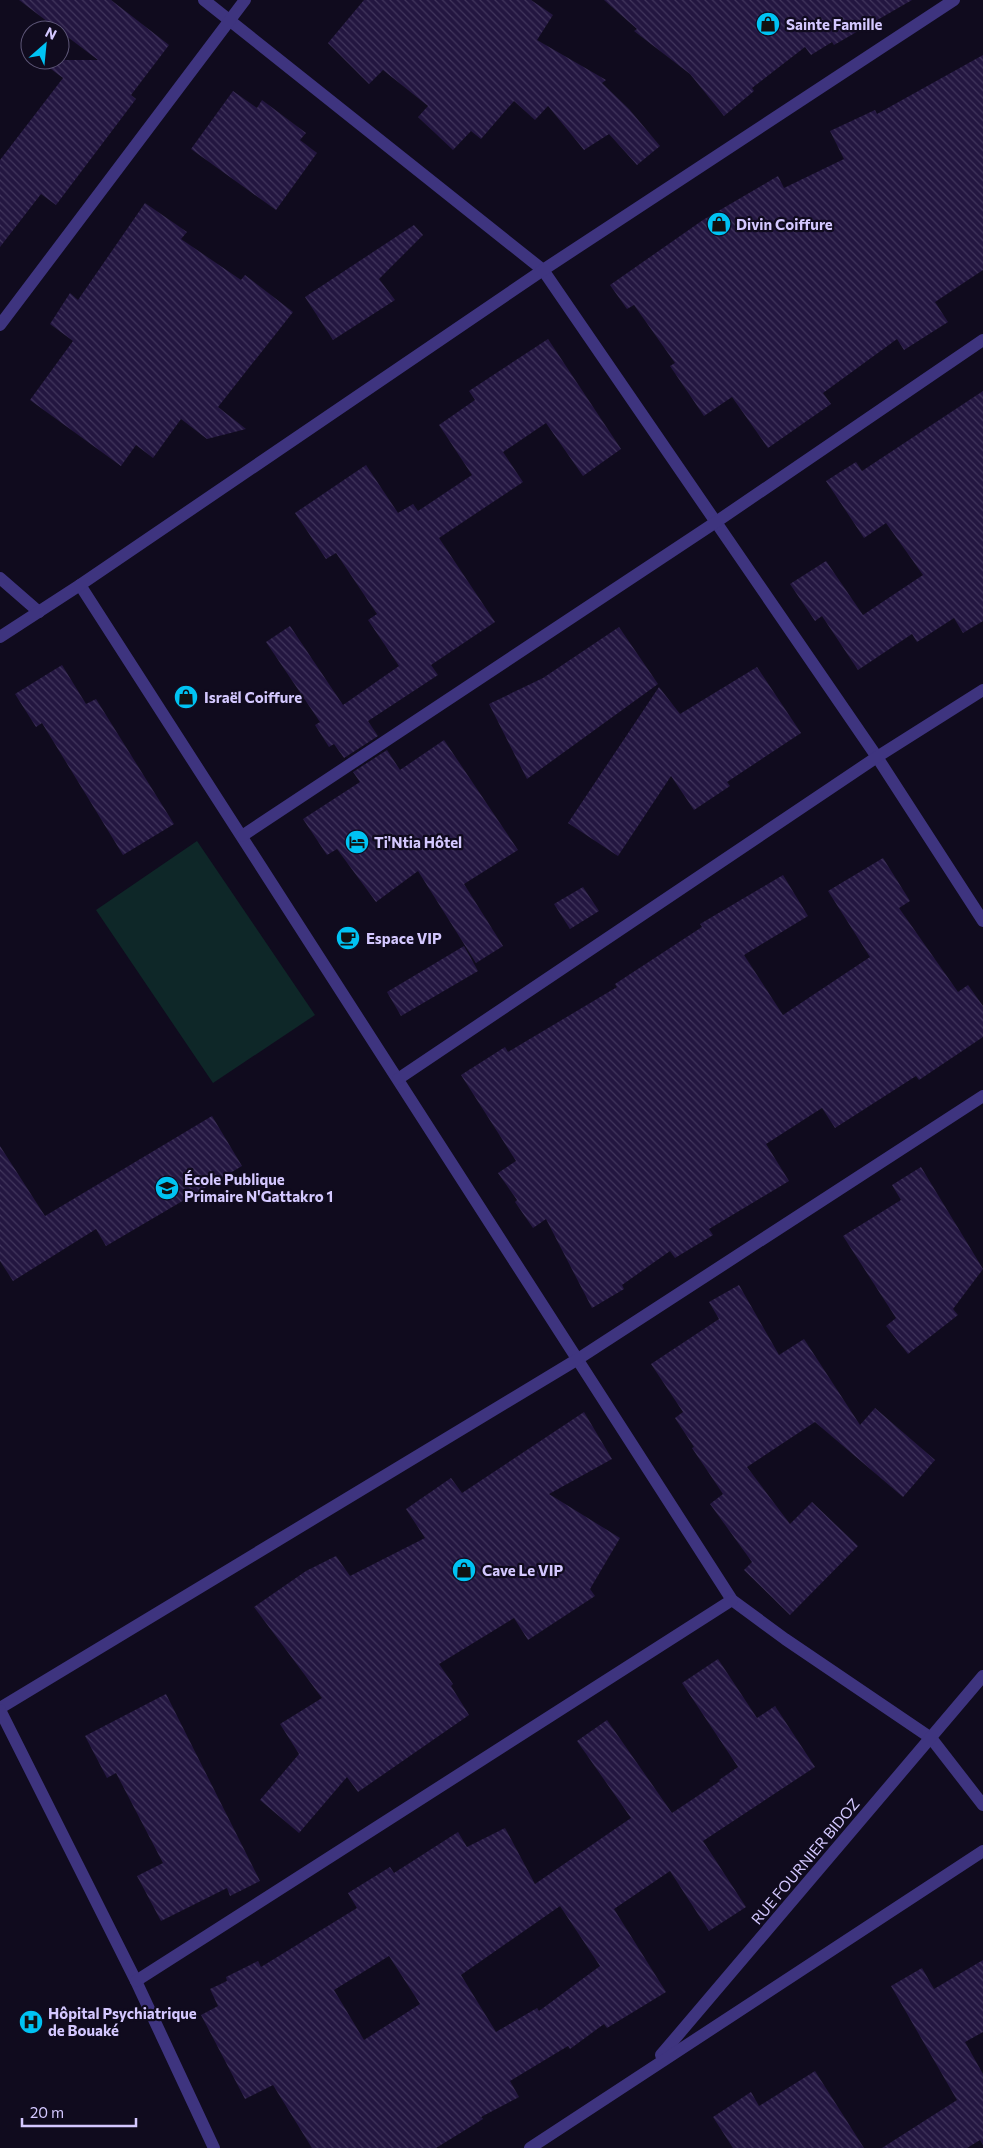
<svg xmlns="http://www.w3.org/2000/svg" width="983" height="2148" viewBox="0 0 983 2148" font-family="Commissioner,sans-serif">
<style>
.garden{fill:#0e2728}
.building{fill:url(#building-back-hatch);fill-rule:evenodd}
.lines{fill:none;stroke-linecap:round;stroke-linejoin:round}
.minor{stroke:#3e347f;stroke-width:12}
.labels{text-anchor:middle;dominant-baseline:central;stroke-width:4.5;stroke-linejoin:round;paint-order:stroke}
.poi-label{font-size:15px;font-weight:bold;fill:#d4c8ff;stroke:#100b1e;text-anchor:start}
.street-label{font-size:15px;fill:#d4c8ff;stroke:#100b1e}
</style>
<defs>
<pattern id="building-back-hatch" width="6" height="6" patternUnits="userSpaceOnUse" patternTransform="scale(1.25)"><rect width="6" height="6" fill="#231640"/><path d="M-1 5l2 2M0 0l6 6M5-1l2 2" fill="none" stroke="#42365d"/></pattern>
</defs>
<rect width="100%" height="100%" fill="#100b1e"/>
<path class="garden" d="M 197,841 L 315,1015 L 213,1083 L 96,910 Z"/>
<g class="building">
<path d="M 19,0 L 111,0 L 169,45 L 131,95 L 136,99 L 56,205 L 41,194 L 0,247 L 0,160 L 63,78 L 39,60 L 98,60 Z"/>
<path d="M 364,0 L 531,0 L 553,15 L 537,40 L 606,80 L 602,83 L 629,109 L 660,146 L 637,165 L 609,134 L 584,150 L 548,106 L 535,120 L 514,101 L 481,139 L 471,131 L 453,150 L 418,117 L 428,106 L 383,70 L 369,84 L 328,43 Z"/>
<path d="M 604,0 L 912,0 L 834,45 L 832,42 L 811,55 L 805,47 L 752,88 L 754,91 L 724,116 L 690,74 L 634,31 L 637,29 Z"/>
<path d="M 983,55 L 983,270 L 935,302 L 948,322 L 904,350 L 897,339 L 823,393 L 831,404 L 768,448 L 732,397 L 704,416 L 670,366 L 675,363 L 634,305 L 627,309 L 610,285 L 703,220 L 778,176 L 784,188 L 844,159 L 830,131 L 875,110 L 877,114 Z"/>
<path d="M 233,91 L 257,108 L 262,100 L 306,133 L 300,140 L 317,153 L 276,210 L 191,149 Z"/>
<path d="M 145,203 L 187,232 L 181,239 L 241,280 L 245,275 L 293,312 L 218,407 L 246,429 L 207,439 L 181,419 L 153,458 L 136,445 L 121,466 L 30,400 L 73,341 L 50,324 L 70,293 L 78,300 Z"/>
<path d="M 414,225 L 423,235 L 379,279 L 395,300 L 333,340 L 305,297 Z"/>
<path d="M 548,339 L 621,449 L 583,476 L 546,423 L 503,452 L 523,482 L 439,538 L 495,622 L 431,665 L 438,675 L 368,721 L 378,736 L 344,758 L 334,744 L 329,747 L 315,725 L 320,722 L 266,642 L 290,626 L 343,705 L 399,666 L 368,620 L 377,614 L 336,553 L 326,559 L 295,513 L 366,465 L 398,513 L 413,504 L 418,511 L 472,475 L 439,425 L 475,400 L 469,391 Z"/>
<path d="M 983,391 L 983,621 L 963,633 L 954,618 L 917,642 L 912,634 L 858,670 L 822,616 L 815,621 L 790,584 L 826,561 L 863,615 L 923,575 L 886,523 L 864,538 L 826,481 L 856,462 L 862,471 Z"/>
<path d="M 619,627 L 658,684 L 527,779 L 489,704 L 543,678 Z"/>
<path d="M 62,665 L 86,704 L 96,699 L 174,824 L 123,855 L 42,723 L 36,727 L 15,694 Z"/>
<path d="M 757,667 L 801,733 L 727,782 L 730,786 L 694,810 L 671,776 L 618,856 L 568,823 L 659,687 L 680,714 Z"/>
<path d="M 444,740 L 518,850 L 464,884 L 503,946 L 476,963 L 418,871 L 376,902 L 337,849 L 327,855 L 303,819 L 360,782 L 353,772 L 387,750 L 400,770 Z"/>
<path d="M 883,858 L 910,901 L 899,908 L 958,992 L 968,985 L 983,1006 L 983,1037 L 919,1080 L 916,1076 L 835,1128 L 822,1108 L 766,1144 L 789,1181 L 709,1229 L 713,1235 L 675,1258 L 670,1251 L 622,1285 L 624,1289 L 592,1308 L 546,1219 L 533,1228 L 515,1202 L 517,1200 L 498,1173 L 516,1161 L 461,1075 L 505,1047 L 508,1052 L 617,987 L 615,984 L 702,927 L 700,924 L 783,875 L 808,916 L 744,955 L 783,1015 L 870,957 L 828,891 Z"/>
<path d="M 583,887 L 599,911 L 570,929 L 554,904 Z"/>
<path d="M 464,946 L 478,971 L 401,1016 L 387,992 Z"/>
<path d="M 212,1116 L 242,1166 L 106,1246 L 96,1229 L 13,1281 L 0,1261 L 0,1146 L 45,1216 Z"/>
<path d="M 921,1167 L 983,1269 L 953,1309 L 958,1315 L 908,1354 L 886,1326 L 896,1318 L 843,1236 L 901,1200 L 892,1185 Z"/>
<path d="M 739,1285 L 779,1355 L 804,1339 L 860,1425 L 875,1408 L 935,1460 L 903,1497 L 815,1422 L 747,1467 L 790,1524 L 812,1502 L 858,1546 L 790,1615 L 744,1570 L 752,1562 L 710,1504 L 723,1494 L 692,1448 L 694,1447 L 675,1418 L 683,1412 L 651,1364 L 719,1319 L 709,1302 Z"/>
<path d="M 584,1412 L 612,1459 L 549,1494 L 620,1538 L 590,1589 L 595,1596 L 528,1640 L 514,1618 L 439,1664 L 453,1684 L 451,1686 L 469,1715 L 358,1792 L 347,1777 L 299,1833 L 260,1800 L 299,1754 L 280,1724 L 322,1698 L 254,1607 L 306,1571 L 336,1556 L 350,1576 L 425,1538 L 406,1509 L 451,1478 L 462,1493 Z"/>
<path d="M 718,1659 L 757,1718 L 775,1706 L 815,1767 L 703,1841 L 746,1907 L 709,1931 L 670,1871 L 614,1909 L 666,1992 L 607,2028 L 604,2024 L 570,2049 L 568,2046 L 510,2081 L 519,2097 L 481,2117 L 483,2119 L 436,2148 L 312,2148 L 273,2085 L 245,2099 L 201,2015 L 218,2006 L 210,1989 L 227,1981 L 226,1977 L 258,1961 L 261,1967 L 357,1908 L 348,1893 L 390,1867 L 394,1873 L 458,1832 L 467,1847 L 505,1828 L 535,1884 L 631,1818 L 577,1741 L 607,1720 L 672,1813 L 720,1781 L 719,1780 L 738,1767 L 682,1683 ZM 560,1906 L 600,1966 L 539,2011 L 537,2008 L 496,2032 L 461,1975 ZM 389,1956 L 420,2004 L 364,2040 L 334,1990 Z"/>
<path d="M 166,1694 L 260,1881 L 230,1896 L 227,1888 L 161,1921 L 137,1876 L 163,1863 L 116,1773 L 107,1778 L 85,1736 Z"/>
<path d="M 983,1960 L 983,2032 L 965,2042 L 983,2074 L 983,2145 L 980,2140 L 967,2148 L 882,2148 L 957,2100 L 891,1986 L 922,1968 L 934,1989 Z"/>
<path d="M 815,2071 L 864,2148 L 733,2148 L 713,2117 L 751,2092 L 759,2106 Z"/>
</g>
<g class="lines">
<g class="minor">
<path d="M 204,0 L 543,270 L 877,757 L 983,921"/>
<path d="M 0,325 L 245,0"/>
<path d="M 0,578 L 39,612"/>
<path d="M 80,585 L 732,1600 L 785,1639 L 931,1738 L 983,1805"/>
<path d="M 0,637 L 80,585 L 543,270 L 954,0"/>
<path d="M 242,836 L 716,522 L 983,340"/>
<path d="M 398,1079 L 877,757 L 983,690"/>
<path d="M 0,1708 L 578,1359 L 983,1096"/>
<path d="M 0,1710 L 136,1981 L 214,2148"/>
<path d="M 136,1981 L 732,1600"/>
<path d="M 661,2055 L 983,1676"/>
<path d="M 530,2148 L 983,1851"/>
</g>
</g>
<defs>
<g id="shop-disc" transform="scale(1.25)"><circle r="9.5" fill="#00c3f3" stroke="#100b1e"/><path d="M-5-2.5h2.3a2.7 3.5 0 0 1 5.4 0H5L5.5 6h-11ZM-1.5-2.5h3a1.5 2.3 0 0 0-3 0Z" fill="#111"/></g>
<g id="hotel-disc" transform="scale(1.25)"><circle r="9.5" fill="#00c3f3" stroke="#100b1e"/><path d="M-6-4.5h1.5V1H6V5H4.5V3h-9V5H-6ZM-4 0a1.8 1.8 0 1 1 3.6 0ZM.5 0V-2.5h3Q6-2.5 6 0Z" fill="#111"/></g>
<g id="cafe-disc" transform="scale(1.25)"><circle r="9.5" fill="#00c3f3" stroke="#100b1e"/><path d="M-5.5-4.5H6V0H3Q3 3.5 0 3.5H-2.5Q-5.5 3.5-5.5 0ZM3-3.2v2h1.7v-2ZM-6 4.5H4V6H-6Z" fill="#111"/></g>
<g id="school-disc" transform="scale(1.25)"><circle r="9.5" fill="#00c3f3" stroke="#100b1e"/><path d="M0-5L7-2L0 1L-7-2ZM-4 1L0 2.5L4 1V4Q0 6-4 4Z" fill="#111"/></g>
<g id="hospital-disc" transform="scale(1.25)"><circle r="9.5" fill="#00c3f3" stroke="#100b1e"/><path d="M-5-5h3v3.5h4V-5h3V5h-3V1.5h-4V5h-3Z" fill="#111"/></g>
</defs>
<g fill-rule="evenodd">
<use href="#shop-disc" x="768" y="24"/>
<use href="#shop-disc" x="719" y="224"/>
<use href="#shop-disc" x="186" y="697"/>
<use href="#hotel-disc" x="357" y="842"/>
<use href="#cafe-disc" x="348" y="938"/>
<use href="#school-disc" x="167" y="1188"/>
<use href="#shop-disc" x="464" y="1570"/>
<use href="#hospital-disc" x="31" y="2022"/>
</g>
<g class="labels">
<g class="poi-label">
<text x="786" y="24">Sainte Famille</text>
<text x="736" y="224">Divin Coiffure</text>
<text x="204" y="697">Israël Coiffure</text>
<text x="374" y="842">Ti'Ntia Hôtel</text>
<text x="366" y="938">Espace VIP</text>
<text x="184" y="1179">École Publique<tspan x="184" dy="17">Primaire N'Gattakro 1</tspan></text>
<text x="482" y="1570">Cave Le VIP</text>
<text x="48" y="2013">Hôpital Psychiatrique<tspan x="48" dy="17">de Bouaké</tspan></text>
</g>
<g class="street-label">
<text transform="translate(805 1861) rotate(-50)">RUE FOURNIER BIDOZ</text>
</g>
</g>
<g transform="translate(45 45) rotate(27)"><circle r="24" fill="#100b1e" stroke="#5e5778"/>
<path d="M0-4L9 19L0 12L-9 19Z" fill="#00c3f3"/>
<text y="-8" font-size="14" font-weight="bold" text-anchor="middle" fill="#d4c8ff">N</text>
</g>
<path d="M22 2118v8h114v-8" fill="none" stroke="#d4c8ff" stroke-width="2.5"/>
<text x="30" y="2118" font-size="15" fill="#d4c8ff" stroke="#100b1e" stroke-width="4" paint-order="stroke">20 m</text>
</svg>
